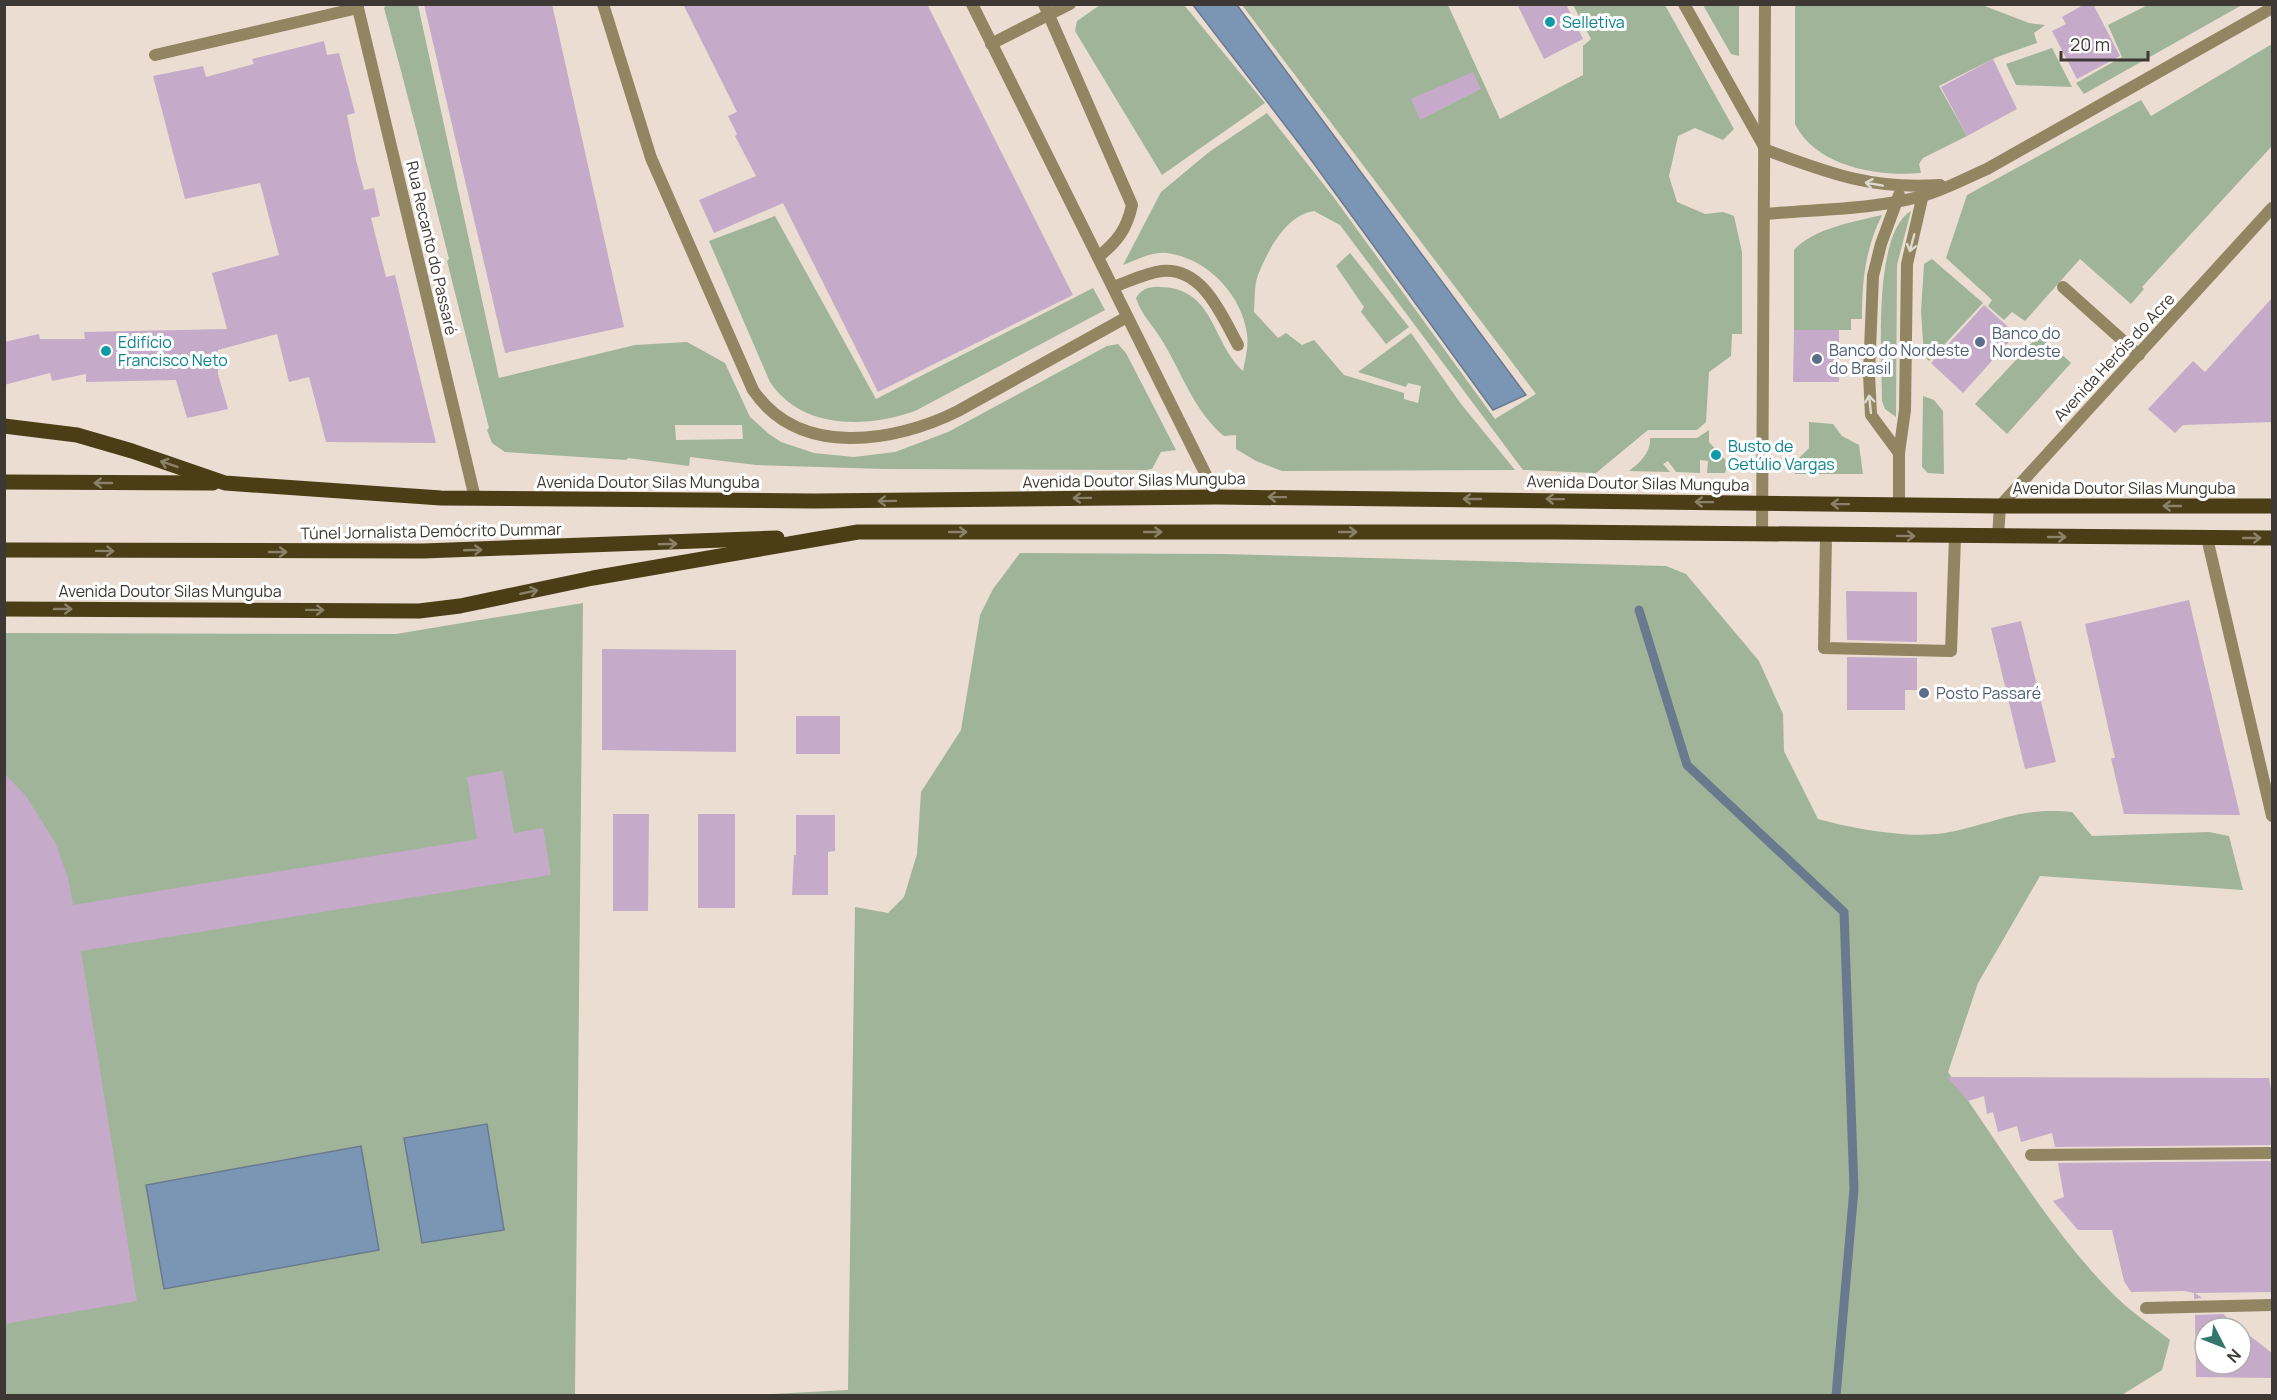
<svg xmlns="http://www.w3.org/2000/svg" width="2277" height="1400" viewBox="0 0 2277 1400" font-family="Manrope,sans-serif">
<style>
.green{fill:#a0b49a;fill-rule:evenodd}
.water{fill:#7b96b5;stroke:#697a8e;stroke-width:1.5}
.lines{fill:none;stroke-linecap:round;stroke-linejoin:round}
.stream{stroke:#697a8e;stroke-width:9}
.building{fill:#c6aaca}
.service{stroke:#928562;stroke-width:12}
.minor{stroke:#928562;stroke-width:12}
.primary{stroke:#4b3d16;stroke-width:15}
.oneway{stroke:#dedad0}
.oneway2{stroke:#8a8168}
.culture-dot{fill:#0f9aa8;stroke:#fff;stroke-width:2}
.service-dot{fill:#5c6f8a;stroke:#fff;stroke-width:2}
.labels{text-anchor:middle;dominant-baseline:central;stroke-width:6;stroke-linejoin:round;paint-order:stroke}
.culture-label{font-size:16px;fill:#0d838f;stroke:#fff;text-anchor:start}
.street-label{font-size:16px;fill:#3e3834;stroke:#fff}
.service-label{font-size:16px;fill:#4e5e75;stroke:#fff;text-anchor:start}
</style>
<rect width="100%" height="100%" fill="#ebddd1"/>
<g class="green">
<path d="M 386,5 L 418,5 L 499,378 L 635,345 L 687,342 L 725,363 L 750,417 L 769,434 L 781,442 L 814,453 L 854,457 L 895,452 L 948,432 L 1107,346 L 1118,344 L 1126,353 L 1176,450 L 1161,452 L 1152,469 L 1146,470 L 884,469 L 756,465 L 690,457 L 689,466 L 628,458 L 626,460 L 505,452 L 492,443 L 487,430 L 489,428 L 447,261 L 449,259 C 428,175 407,91 384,8 ZM 675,425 L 742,425 L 743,439 L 676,440 Z"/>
<path d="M 1100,5 L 1184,5 L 1265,103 L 1162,175 L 1075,31 L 1077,21 Z"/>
<path d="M 1242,5 L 1448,5 L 1500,119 L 1583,75 L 1583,46 L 1591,39 L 1573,5 L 1665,5 L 1734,129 L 1723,140 L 1695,128 L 1678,136 L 1669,176 L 1677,202 L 1705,214 L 1723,212 L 1734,216 L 1742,252 L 1742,334 L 1732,334 L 1731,356 L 1709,372 L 1706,422 L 1697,430 L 1648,430 L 1596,473 L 1523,470 L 1340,225 L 1314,211 C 1286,215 1268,250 1258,275 C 1254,285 1255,300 1254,312 L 1278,338 L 1286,333 L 1302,345 L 1314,340 L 1344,375 L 1404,393 L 1404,399 L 1418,403 L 1421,386 L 1408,383 L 1406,387 L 1358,372 L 1411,333 L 1461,404 L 1515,470 L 1282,471 L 1256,461 L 1236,449 L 1236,435 L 1224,436 C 1194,411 1183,375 1163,342 C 1154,326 1141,315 1136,298 C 1141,289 1150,286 1160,287 C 1215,288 1211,342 1243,371 C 1245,360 1249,346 1247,334 C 1242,295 1207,258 1167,253 C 1153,251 1136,260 1123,265 L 1161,192 L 1209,152 L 1267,113 L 1332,195 L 1495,419 L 1536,394 Z"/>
<path d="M 1703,5 L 1739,5 L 1739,56 L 1731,54 Z"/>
<path d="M 1795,5 L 1982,5 L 2029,23 L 2045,25 L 2034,33 L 2037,43 L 1997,57 L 1939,86 L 1967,136 L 1923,158 L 1919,164 L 1921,173 C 1879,177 1816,167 1795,124 Z"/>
<path d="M 2148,5 L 2242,5 L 2084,94 L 2076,83 L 2122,57 L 2108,25 Z"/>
<path d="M 2272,44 L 2272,146 L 2142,287 L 2144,289 L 2131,304 L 2080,259 L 2025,321 L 2012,312 L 2004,320 L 1988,306 L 1992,300 L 1946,258 L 1967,195 L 2141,100 L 2151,116 Z"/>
<path d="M 2052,48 L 2072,87 L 2016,85 L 2006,64 Z"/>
<path d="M 1911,211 L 1897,265 L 1896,417 L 1885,409 L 1882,401 C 1882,360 1872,234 1911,211 Z"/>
<path d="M 1882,215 C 1865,249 1862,282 1862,319 L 1851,319 L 1851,330 L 1794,330 L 1794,250 C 1814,228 1854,222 1882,215 Z"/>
<path d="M 775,216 L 876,399 L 1093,288 L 1105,310 L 915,411 C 866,428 802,430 770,382 L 709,241 Z"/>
<path d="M 1350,253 L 1409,327 L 1386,344 L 1361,312 L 1364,307 L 1336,266 Z"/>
<path d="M 1932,259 L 1983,303 L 1929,361 L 1924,356 L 1921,311 L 1924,264 Z"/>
<path d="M 2040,334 L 2071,363 L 2007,434 L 1975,404 Z"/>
<path d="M 1923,396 L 1934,400 L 1943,411 L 1944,474 L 1928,473 L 1922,467 Z"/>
<path d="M 1809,422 L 1833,424 L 1842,436 L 1859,445 L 1863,474 L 1795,474 L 1795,462 L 1809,448 Z"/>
<path d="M 1709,430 L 1709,442 L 1728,463 L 1725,473 L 1707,473 L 1708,461 L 1700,460 L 1700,473 L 1676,472 L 1668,461 L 1663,464 L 1670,472 L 1629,471 C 1640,463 1651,452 1650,438 L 1697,438 Z"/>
<path d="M 1020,553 L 1224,554 L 1666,566 L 1686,574 L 1759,661 L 1783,714 L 1784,751 L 1818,819 C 1854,829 1914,840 1950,832 C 1999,822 2019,807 2072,812 L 2092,836 L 2209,832 L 2229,836 L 2243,890 L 2040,876 L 1978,983 L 1948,1072 C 2001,1146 2049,1229 2113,1294 C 2131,1312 2151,1325 2170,1340 L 2162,1370 L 2122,1395 L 733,1396 L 848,1390 L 855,907 L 888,913 L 904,897 L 917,854 L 921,792 L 961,730 L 980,615 L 993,589 Z"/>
<path d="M 583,603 L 575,1395 L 5,1396 L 5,633 L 396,634 Z"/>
</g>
<g class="water">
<path d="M 1193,5 L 1237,5 L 1526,395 L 1493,410 L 1301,146 Z"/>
<path d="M 487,1124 L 504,1230 L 422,1243 L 404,1138 Z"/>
<path d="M 361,1146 L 379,1250 L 164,1289 L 146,1185 Z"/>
</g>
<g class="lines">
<path class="stream" d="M 1639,610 L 1687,765 L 1844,912 L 1854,1189 L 1836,1396"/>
</g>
<g class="building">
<path d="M 424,4 L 552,4 L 624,327 L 505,353 Z"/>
<path d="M 683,4 L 927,4 L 1073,295 L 878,392 L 783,203 L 714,233 L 699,200 L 756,176 L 735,136 L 737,134 L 728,116 L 737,112 Z"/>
<path d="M 1517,4 L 1566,4 L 1583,39 L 1544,59 Z"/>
<path d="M 2085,4 L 2093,4 L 2120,56 L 2077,79 L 2052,31 L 2066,24 L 2062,17 Z"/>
<path d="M 324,41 L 327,55 L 339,53 L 355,113 L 347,115 L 356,160 L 364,190 L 374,188 L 380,216 L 371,218 L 386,277 L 395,275 L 436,443 L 326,442 L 309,377 L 289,382 L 277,334 L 218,350 L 218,374 L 228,409 L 187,418 L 176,380 L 86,382 L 86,374 L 52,381 L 50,373 L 4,385 L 4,342 L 39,334 L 40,339 L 85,339 L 84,332 L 227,329 L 212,273 L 279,255 L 260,183 L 185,199 L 153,76 L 203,66 L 206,77 L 254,64 L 252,59 Z"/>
<path d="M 1993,59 L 2017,109 L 1967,136 L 1941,87 Z"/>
<path d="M 1473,72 L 1481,89 L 1420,120 L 1411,99 Z"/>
<path d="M 2272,298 L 2272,422 L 2183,425 L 2175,433 L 2148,409 L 2193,361 L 2205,372 Z"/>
<path d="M 1984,305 L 2016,334 L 1963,393 L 1931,363 Z"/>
<path d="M 1794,330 L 1839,330 L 1839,382 L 1793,382 Z"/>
<path d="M 1846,591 L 1917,592 L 1917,642 L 1847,640 Z"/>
<path d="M 2189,600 L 2240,815 L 2124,814 L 2111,758 L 2115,758 L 2085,624 Z"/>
<path d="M 2021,621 L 2056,762 L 2025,769 L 1991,628 Z"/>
<path d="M 602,649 L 736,650 L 736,752 L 602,750 Z"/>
<path d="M 1847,657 L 1917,658 L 1917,690 L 1905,690 L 1905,710 L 1847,710 Z"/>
<rect x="796" y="716" width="44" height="38"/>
<path d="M 503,771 L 514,833 L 543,828 L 551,875 L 81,951 L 137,1301 L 4,1324 L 4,773 L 26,796 L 55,842 L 68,878 L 73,905 L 477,839 L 467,777 Z"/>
<path d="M 613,814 L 649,814 L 648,911 L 613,911 Z"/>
<rect x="698" y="814" width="37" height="94"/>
<path d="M 796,815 L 835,815 L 835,851 L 828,852 L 828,895 L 792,895 L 794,855 L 796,855 Z"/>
<path d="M 1947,1077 L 2269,1078 L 2272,1095 L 2272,1145 L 2055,1147 L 2052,1133 L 2021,1142 L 2017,1126 L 1998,1132 L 1993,1112 L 1987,1114 L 1984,1096 L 1968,1101 Z"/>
<path d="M 2272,1161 L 2272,1292 L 2195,1293 L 2202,1298 L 2194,1299 L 2194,1293 L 2184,1291 L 2131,1292 L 2124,1281 L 2112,1230 L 2078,1230 L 2053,1201 L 2064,1197 L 2058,1163 Z"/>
<path d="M 2223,1314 L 2240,1328 L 2205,1328 L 2205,1364 L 2241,1364 L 2241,1329 L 2272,1353 L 2272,1378 L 2196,1377 L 2195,1315 Z"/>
</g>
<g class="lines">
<g class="service">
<path d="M 603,4 L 651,158 L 753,390 C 799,458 894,443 958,411 L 1127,317"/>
<path d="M 972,4 L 1217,497"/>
<path d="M 1044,4 L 1132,205 C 1127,229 1117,242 1098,257"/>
<path d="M 1684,4 L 1766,150 C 1828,173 1872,190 1940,185"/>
<path d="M 991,44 L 1070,4"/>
<path d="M 1899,195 L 1881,244 L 1873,276 L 1869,374 L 1871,415 L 1899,453"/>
<path d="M 1765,214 C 1816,209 1872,210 1922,196 C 1944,190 1966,178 1987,169 L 2272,8"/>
<path d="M 1113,287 C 1128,282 1145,273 1162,271 C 1203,267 1222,316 1238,345"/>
<path d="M 2063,287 L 2139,355"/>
<path d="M 1899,504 L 1899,453 L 1905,410 L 1907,264 L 1924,190"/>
<path d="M 1762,535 L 1765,4"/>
<path d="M 1826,536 L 1824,648 L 1951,651 L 1955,537"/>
</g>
<g class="minor">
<path d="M 357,4 L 475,498"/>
<path d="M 155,55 L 358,8"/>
<path d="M 1998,537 L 2000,506 L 2272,208"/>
<path d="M 2207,538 L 2272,816"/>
<path d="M 2031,1155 L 2272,1153"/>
<path d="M 2146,1308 L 2272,1305"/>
</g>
<g class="primary">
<path d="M 4,426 L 77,435 L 132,451 L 225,483 L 441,498 L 814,501 L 1217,497 L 2000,506 L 2272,506"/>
<path d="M 4,482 L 213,483"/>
<path d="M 4,550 L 423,551 L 777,538"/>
<path d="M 4,609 L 419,611 L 460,606 L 593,578 L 858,532 L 1555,532 L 2272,538"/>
</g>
</g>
<defs><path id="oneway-shaft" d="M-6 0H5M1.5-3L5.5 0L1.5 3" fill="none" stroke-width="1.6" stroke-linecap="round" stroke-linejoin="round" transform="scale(1.5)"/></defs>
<g class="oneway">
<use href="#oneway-shaft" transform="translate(1874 184) rotate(-170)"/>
<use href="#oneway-shaft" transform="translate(1912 243) rotate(105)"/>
<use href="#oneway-shaft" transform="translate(1870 404) rotate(-96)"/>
</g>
<g class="oneway2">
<use href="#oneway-shaft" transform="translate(169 464) rotate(-161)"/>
<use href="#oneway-shaft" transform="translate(103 483) rotate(-180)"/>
<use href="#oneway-shaft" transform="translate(1277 497) rotate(-179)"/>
<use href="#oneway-shaft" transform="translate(1082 498) rotate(179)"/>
<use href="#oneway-shaft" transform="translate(1472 499) rotate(-180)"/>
<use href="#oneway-shaft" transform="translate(1555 499) rotate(-179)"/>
<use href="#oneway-shaft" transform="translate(887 501) rotate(179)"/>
<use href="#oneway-shaft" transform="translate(1704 502) rotate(-179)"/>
<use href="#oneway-shaft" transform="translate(1840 504) rotate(-179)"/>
<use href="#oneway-shaft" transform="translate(2172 506) rotate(-180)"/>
<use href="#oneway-shaft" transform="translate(958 532)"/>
<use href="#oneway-shaft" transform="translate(1153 532)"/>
<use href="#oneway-shaft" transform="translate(1348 532)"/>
<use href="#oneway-shaft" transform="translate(1906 536) rotate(1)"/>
<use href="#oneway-shaft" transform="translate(2057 537)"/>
<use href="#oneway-shaft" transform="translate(2252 538)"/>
<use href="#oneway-shaft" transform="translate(668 544) rotate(-2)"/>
<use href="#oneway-shaft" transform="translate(473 550) rotate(-2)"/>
<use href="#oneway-shaft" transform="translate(105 551) rotate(1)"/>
<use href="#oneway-shaft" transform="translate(278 552)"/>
<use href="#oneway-shaft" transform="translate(529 592) rotate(-12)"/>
<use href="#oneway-shaft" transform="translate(63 609)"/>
<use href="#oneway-shaft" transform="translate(315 610) rotate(1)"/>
</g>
<g class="culture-dot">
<circle cx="1550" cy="22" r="6"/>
<circle cx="106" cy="351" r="6"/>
<circle cx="1716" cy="455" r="6"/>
</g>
<g class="service-dot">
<circle cx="1980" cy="342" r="6"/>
<circle cx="1817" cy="359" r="6"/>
<circle cx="1924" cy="693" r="6"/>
</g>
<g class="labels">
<g class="culture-label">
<text x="1562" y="22">Selletiva</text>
<text x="118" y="342">Edifício<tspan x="118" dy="18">Francisco Neto</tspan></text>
<text x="1728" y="446">Busto de<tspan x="1728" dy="18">Getúlio Vargas</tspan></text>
</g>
<g class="street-label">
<text transform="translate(432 248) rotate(77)">Rua Recanto do Passaré</text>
<text transform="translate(2114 357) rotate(-47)">Avenida Heróis do Acre</text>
<text transform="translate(1134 480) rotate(-1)">Avenida Doutor Silas Munguba</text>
<text x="648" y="482">Avenida Doutor Silas Munguba</text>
<text transform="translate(1638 483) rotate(1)">Avenida Doutor Silas Munguba</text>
<text x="2124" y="488">Avenida Doutor Silas Munguba</text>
<text transform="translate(431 531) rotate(-1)">Túnel Jornalista Demócrito Dummar</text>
<text x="170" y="591">Avenida Doutor Silas Munguba</text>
</g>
<g class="service-label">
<text x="1992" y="333">Banco do<tspan x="1992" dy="18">Nordeste</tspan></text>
<text x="1829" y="350">Banco do Nordeste<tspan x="1829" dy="18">do Brasil</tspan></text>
<text x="1936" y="693">Posto Passaré</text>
</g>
</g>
<rect width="2277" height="1400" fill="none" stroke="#3e3834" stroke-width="12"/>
<g transform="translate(2223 1346) rotate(132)"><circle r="28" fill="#ffffff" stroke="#b2afae" stroke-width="1.5"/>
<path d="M0-4.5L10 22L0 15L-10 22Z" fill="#32786e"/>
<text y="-9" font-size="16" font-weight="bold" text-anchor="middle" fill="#3e3834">N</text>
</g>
<path d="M2061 51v9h87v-9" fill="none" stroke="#3e3834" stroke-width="3"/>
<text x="2070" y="51" font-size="18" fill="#3e3834" stroke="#ffffff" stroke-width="4.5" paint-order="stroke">20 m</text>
</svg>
